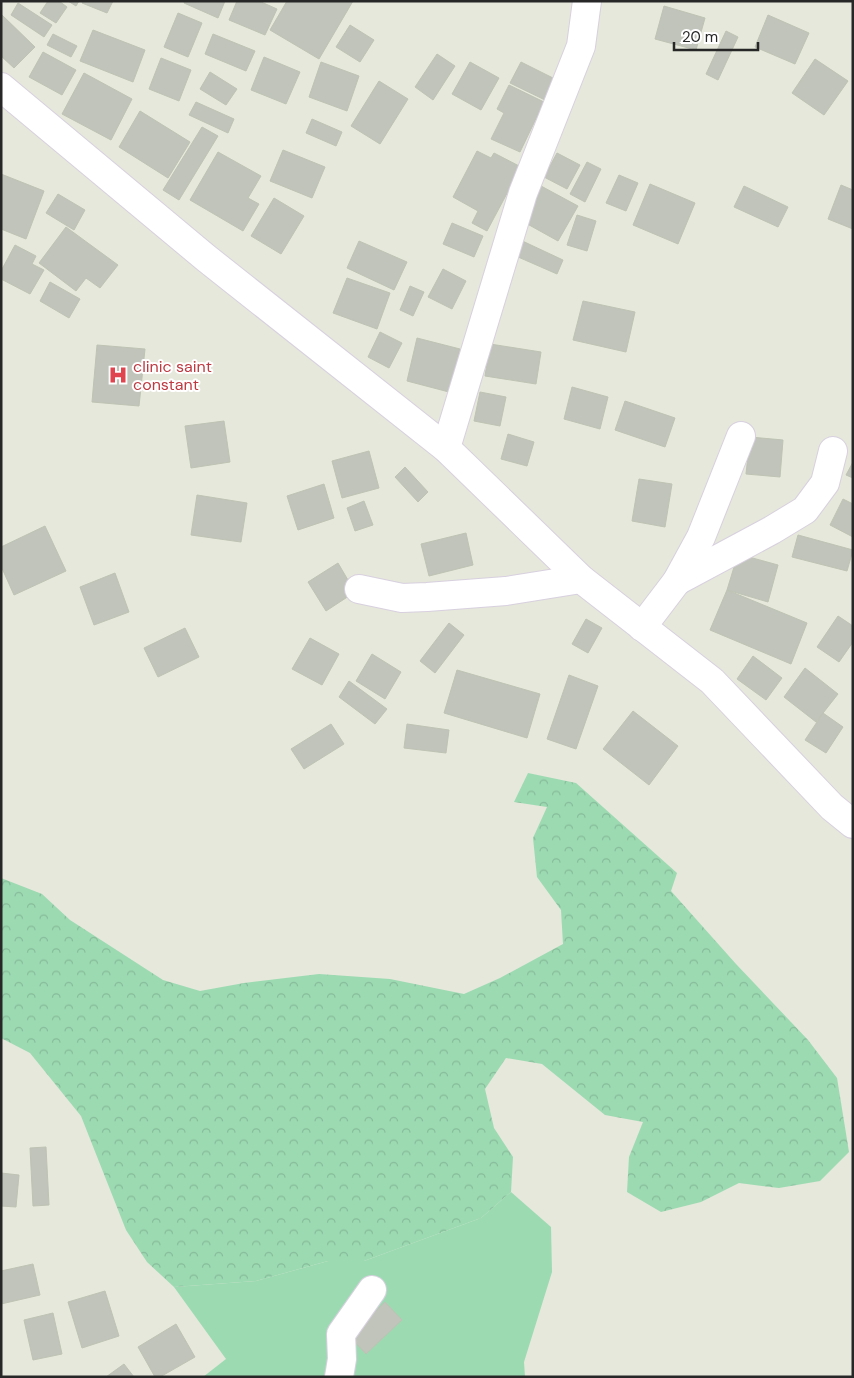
<svg xmlns="http://www.w3.org/2000/svg" width="854" height="1378" viewBox="0 0 854 1378" font-family="'DM Sans',sans-serif">
<style>
.grass{fill:#9cdab2}
.forest{fill:url(#forest-crowns)}
.building{fill:#c0c4ba;stroke:#bec3b4}
.lines{fill:none;stroke-linecap:round;stroke-linejoin:round}
.minor-casing{stroke:#d8d0df;stroke-width:30}
.minor{stroke:#fff;stroke-width:28}
.labels{text-anchor:middle;dominant-baseline:central;stroke-width:4;stroke-linejoin:round;paint-order:stroke}
.health-label{font-size:16px;fill:#be3a42;stroke:#fff;text-anchor:start}
</style>
<defs>
<pattern id="forest-crowns" width="20" height="18" patternUnits="userSpaceOnUse" patternTransform="scale(1.25)"><rect width="20" height="18" fill="#9cdab2"/><path d="M2 6a3 3 0 1 1 6 0M12 15a3 3 0 1 1 6 0" fill="none" stroke="#86bb99"/></pattern>
</defs>
<rect width="100%" height="100%" fill="#e5e8da"/>
<path class="grass" d="M 511,1192 L 551,1227 L 552,1272 L 524,1362 L 525,1377 L 203,1377 L 226,1359 L 174,1287 L 256,1281 L 328,1261 L 364,1261 L 481,1218 Z"/>
<path class="forest" d="M 528,773 L 576,783 L 677,873 L 671,891 L 736,964 L 808,1040 L 837,1078 L 849,1152 L 820,1181 L 779,1188 L 739,1183 L 701,1202 L 661,1212 L 627,1192 L 629,1157 L 643,1122 L 605,1115 L 542,1064 L 506,1058 L 485,1089 L 494,1128 L 513,1157 L 511,1192 L 481,1218 L 364,1261 L 328,1261 L 256,1281 L 174,1287 L 147,1262 L 126,1230 L 81,1116 L 30,1053 L 1,1038 L 1,878 L 42,894 L 70,920 L 163,980 L 200,991 L 244,983 L 319,974 L 390,979 L 464,994 L 500,978 L 563,944 L 561,910 L 537,877 L 533,838 L 547,807 L 514,802 Z"/>
<g class="building">
<path d="M 48,1 L 59,1 L 67,7 L 56,23 L 40,13 Z"/>
<path d="M 68,1 L 79,1 L 76,6 Z"/>
<path d="M 83,1 L 113,1 L 107,13 L 82,3 Z"/>
<path d="M 185,1 L 225,1 L 218,18 L 184,3 Z"/>
<path d="M 237,1 L 259,1 L 277,9 L 265,35 L 229,20 Z"/>
<path d="M 287,1 L 353,1 L 319,59 L 270,30 Z"/>
<path d="M 18,3 L 52,25 L 44,37 L 11,15 Z"/>
<path d="M 664,6 L 705,18 L 696,50 L 655,39 Z"/>
<path d="M 178,13 L 202,23 L 188,57 L 164,47 Z"/>
<path d="M 2,15 L 35,47 L 14,68 L 1,56 Z"/>
<path d="M 768,15 L 809,33 L 795,64 L 755,47 Z"/>
<path d="M 350,25 L 374,40 L 360,62 L 336,47 Z"/>
<path d="M 93,30 L 145,50 L 133,82 L 80,61 Z"/>
<path d="M 726,31 L 738,37 L 718,80 L 706,74 Z"/>
<path d="M 53,34 L 77,46 L 71,57 L 47,45 Z"/>
<path d="M 213,34 L 255,51 L 246,71 L 205,54 Z"/>
<path d="M 43,52 L 76,70 L 62,95 L 29,77 Z"/>
<path d="M 437,54 L 455,66 L 433,100 L 415,87 Z"/>
<path d="M 264,57 L 300,72 L 286,104 L 251,90 Z"/>
<path d="M 161,58 L 191,70 L 179,101 L 149,89 Z"/>
<path d="M 815,59 L 848,81 L 824,115 L 792,93 Z"/>
<path d="M 321,62 L 359,76 L 347,111 L 309,97 Z"/>
<path d="M 470,62 L 499,78 L 481,110 L 452,94 Z"/>
<path d="M 521,62 L 555,79 L 545,100 L 510,83 Z"/>
<path d="M 210,72 L 237,89 L 226,105 L 200,89 Z"/>
<path d="M 84,73 L 132,99 L 111,140 L 62,114 Z"/>
<path d="M 379,81 L 408,99 L 380,144 L 351,126 Z"/>
<path d="M 509,85 L 544,102 L 520,152 L 491,139 L 504,113 L 497,109 Z"/>
<path d="M 196,102 L 234,119 L 228,133 L 189,115 Z"/>
<path d="M 140,111 L 190,142 L 168,178 L 119,147 Z"/>
<path d="M 312,119 L 342,132 L 336,146 L 306,133 Z"/>
<path d="M 202,127 L 218,136 L 179,200 L 163,190 Z"/>
<path d="M 283,150 L 325,167 L 312,198 L 270,181 Z"/>
<path d="M 477,151 L 491,158 L 494,153 L 521,167 L 487,231 L 472,223 L 478,211 L 453,197 Z"/>
<path d="M 218,152 L 261,176 L 248,198 L 259,204 L 243,231 L 190,200 Z"/>
<path d="M 557,153 L 580,165 L 567,189 L 544,177 Z"/>
<path d="M 587,162 L 601,169 L 585,202 L 570,194 Z"/>
<path d="M 1,174 L 44,191 L 26,239 L 1,229 Z"/>
<path d="M 619,175 L 638,183 L 626,211 L 606,203 Z"/>
<path d="M 650,184 L 695,203 L 678,244 L 633,225 Z"/>
<path d="M 841,185 L 853,190 L 853,229 L 828,219 Z"/>
<path d="M 541,186 L 578,206 L 558,241 L 522,221 Z"/>
<path d="M 744,186 L 788,207 L 778,227 L 734,207 Z"/>
<path d="M 58,194 L 85,210 L 74,230 L 46,213 Z"/>
<path d="M 274,198 L 304,216 L 281,254 L 251,236 Z"/>
<path d="M 577,215 L 596,221 L 587,251 L 567,245 Z"/>
<path d="M 452,223 L 483,236 L 474,257 L 443,244 Z"/>
<path d="M 66,227 L 118,265 L 100,288 L 86,278 L 76,291 L 39,263 Z"/>
<path d="M 516,238 L 563,260 L 557,274 L 509,253 Z"/>
<path d="M 359,241 L 407,262 L 394,290 L 347,268 Z"/>
<path d="M 15,245 L 36,256 L 32,264 L 44,270 L 30,294 L 1,279 L 1,271 Z"/>
<path d="M 443,269 L 466,281 L 452,309 L 428,297 Z"/>
<path d="M 347,278 L 390,293 L 377,329 L 333,313 Z"/>
<path d="M 50,282 L 80,299 L 69,318 L 40,301 Z"/>
<path d="M 410,286 L 424,292 L 413,316 L 400,310 Z"/>
<path d="M 583,301 L 635,312 L 626,352 L 573,340 Z"/>
<path d="M 380,332 L 402,343 L 389,368 L 368,357 Z"/>
<path d="M 417,338 L 460,349 L 449,392 L 407,381 Z"/>
<path d="M 490,344 L 541,352 L 536,384 L 485,376 Z"/>
<path d="M 97,345 L 145,349 L 139,406 L 92,402 Z"/>
<path d="M 572,387 L 608,397 L 600,429 L 564,419 Z"/>
<path d="M 480,392 L 506,397 L 500,426 L 474,421 Z"/>
<path d="M 625,401 L 675,418 L 665,447 L 615,430 Z"/>
<path d="M 224,421 L 230,462 L 191,468 L 185,426 Z"/>
<path d="M 508,434 L 534,442 L 527,466 L 501,459 Z"/>
<path d="M 750,437 L 783,440 L 780,477 L 746,474 Z"/>
<path d="M 369,451 L 379,488 L 342,498 L 332,461 Z"/>
<path d="M 853,462 L 853,478 L 846,475 Z"/>
<path d="M 405,467 L 428,492 L 418,502 L 395,477 Z"/>
<path d="M 639,479 L 672,484 L 665,527 L 632,521 Z"/>
<path d="M 324,484 L 334,518 L 298,530 L 287,496 Z"/>
<path d="M 197,495 L 247,503 L 241,542 L 191,535 Z"/>
<path d="M 843,499 L 853,504 L 853,537 L 830,525 Z"/>
<path d="M 364,501 L 373,525 L 355,531 L 347,508 Z"/>
<path d="M 45,526 L 66,571 L 14,595 L 1,566 L 1,547 Z"/>
<path d="M 466,533 L 473,565 L 429,576 L 421,544 Z"/>
<path d="M 798,535 L 853,550 L 847,571 L 792,557 Z"/>
<path d="M 738,554 L 778,565 L 768,602 L 727,590 Z"/>
<path d="M 338,563 L 355,592 L 326,611 L 308,582 Z"/>
<path d="M 115,573 L 129,612 L 94,625 L 80,587 Z"/>
<path d="M 727,590 L 807,623 L 791,664 L 710,630 Z"/>
<path d="M 838,616 L 853,626 L 853,642 L 839,662 L 817,647 Z"/>
<path d="M 586,619 L 602,628 L 588,653 L 572,644 Z"/>
<path d="M 449,623 L 464,635 L 435,673 L 420,661 Z"/>
<path d="M 185,628 L 199,657 L 158,677 L 144,648 Z"/>
<path d="M 310,638 L 339,654 L 322,685 L 292,669 Z"/>
<path d="M 372,654 L 401,672 L 385,699 L 356,681 Z"/>
<path d="M 753,656 L 782,678 L 766,700 L 737,679 Z"/>
<path d="M 805,668 L 838,694 L 816,722 L 784,697 Z"/>
<path d="M 457,670 L 540,694 L 527,738 L 444,713 Z"/>
<path d="M 569,675 L 598,686 L 576,749 L 547,739 Z"/>
<path d="M 349,681 L 387,709 L 375,724 L 339,697 Z"/>
<path d="M 633,711 L 678,746 L 649,785 L 603,749 Z"/>
<path d="M 823,713 L 843,727 L 826,753 L 805,740 Z"/>
<path d="M 331,724 L 344,744 L 304,769 L 291,749 Z"/>
<path d="M 407,724 L 449,730 L 446,753 L 404,748 Z"/>
<path d="M 46,1147 L 49,1205 L 33,1206 L 30,1148 Z"/>
<path d="M 1,1173 L 19,1175 L 16,1207 L 1,1206 Z"/>
<path d="M 33,1264 L 40,1295 L 1,1304 L 1,1271 Z"/>
<path d="M 105,1291 L 119,1336 L 82,1348 L 68,1302 Z"/>
<path d="M 385,1302 L 402,1320 L 366,1354 L 349,1336 Z"/>
<path d="M 53,1313 L 62,1354 L 33,1360 L 24,1320 Z"/>
<path d="M 176,1324 L 195,1357 L 160,1377 L 155,1377 L 138,1347 Z"/>
<path d="M 124,1364 L 134,1377 L 106,1377 Z"/>
</g>
<g class="lines">
<g class="minor-casing">
<g id="minor">
<path d="M 1,87 L 206,258 L 446,448 L 581,579 L 712,681 L 832,807 L 853,824"/>
<path d="M 446,448 L 523,193 L 581,46 L 587,1"/>
<path d="M 677,581 L 772,530 L 805,510 L 825,483 L 833,451"/>
<path d="M 359,589 L 402,598 L 427,597 L 506,591 L 581,579"/>
<path d="M 642,627 L 677,581 L 701,537 L 741,436"/>
<path d="M 339,1377 L 342,1359 L 341,1334 L 372,1290"/>
</g>
</g>
<use href="#minor" class="minor"/>
</g>
<defs>
<g id="hospital-bare" transform="scale(1.5)"><path d="M-5-5h3v3.5h4V-5h3V5h-3V1.5h-4V5h-3Z" fill="#e0444e" stroke="#fff" stroke-width="2.5" paint-order="stroke"/></g>
</defs>
<g fill-rule="evenodd">
<use href="#hospital-bare" x="118" y="375"/>
</g>
<g class="labels">
<g class="health-label">
<text x="133" y="366">clinic saint<tspan x="133" dy="18">constant</tspan></text>
</g>
</g>
<rect width="854" height="1378" fill="none" stroke="#272727" stroke-width="5"/>
<path d="M674 42v8h84v-8" fill="none" stroke="#272727" stroke-width="2.5"/>
<text x="682" y="42" font-size="15" fill="#272727" stroke="#ffffff" stroke-width="4" paint-order="stroke">20 m</text>
</svg>
